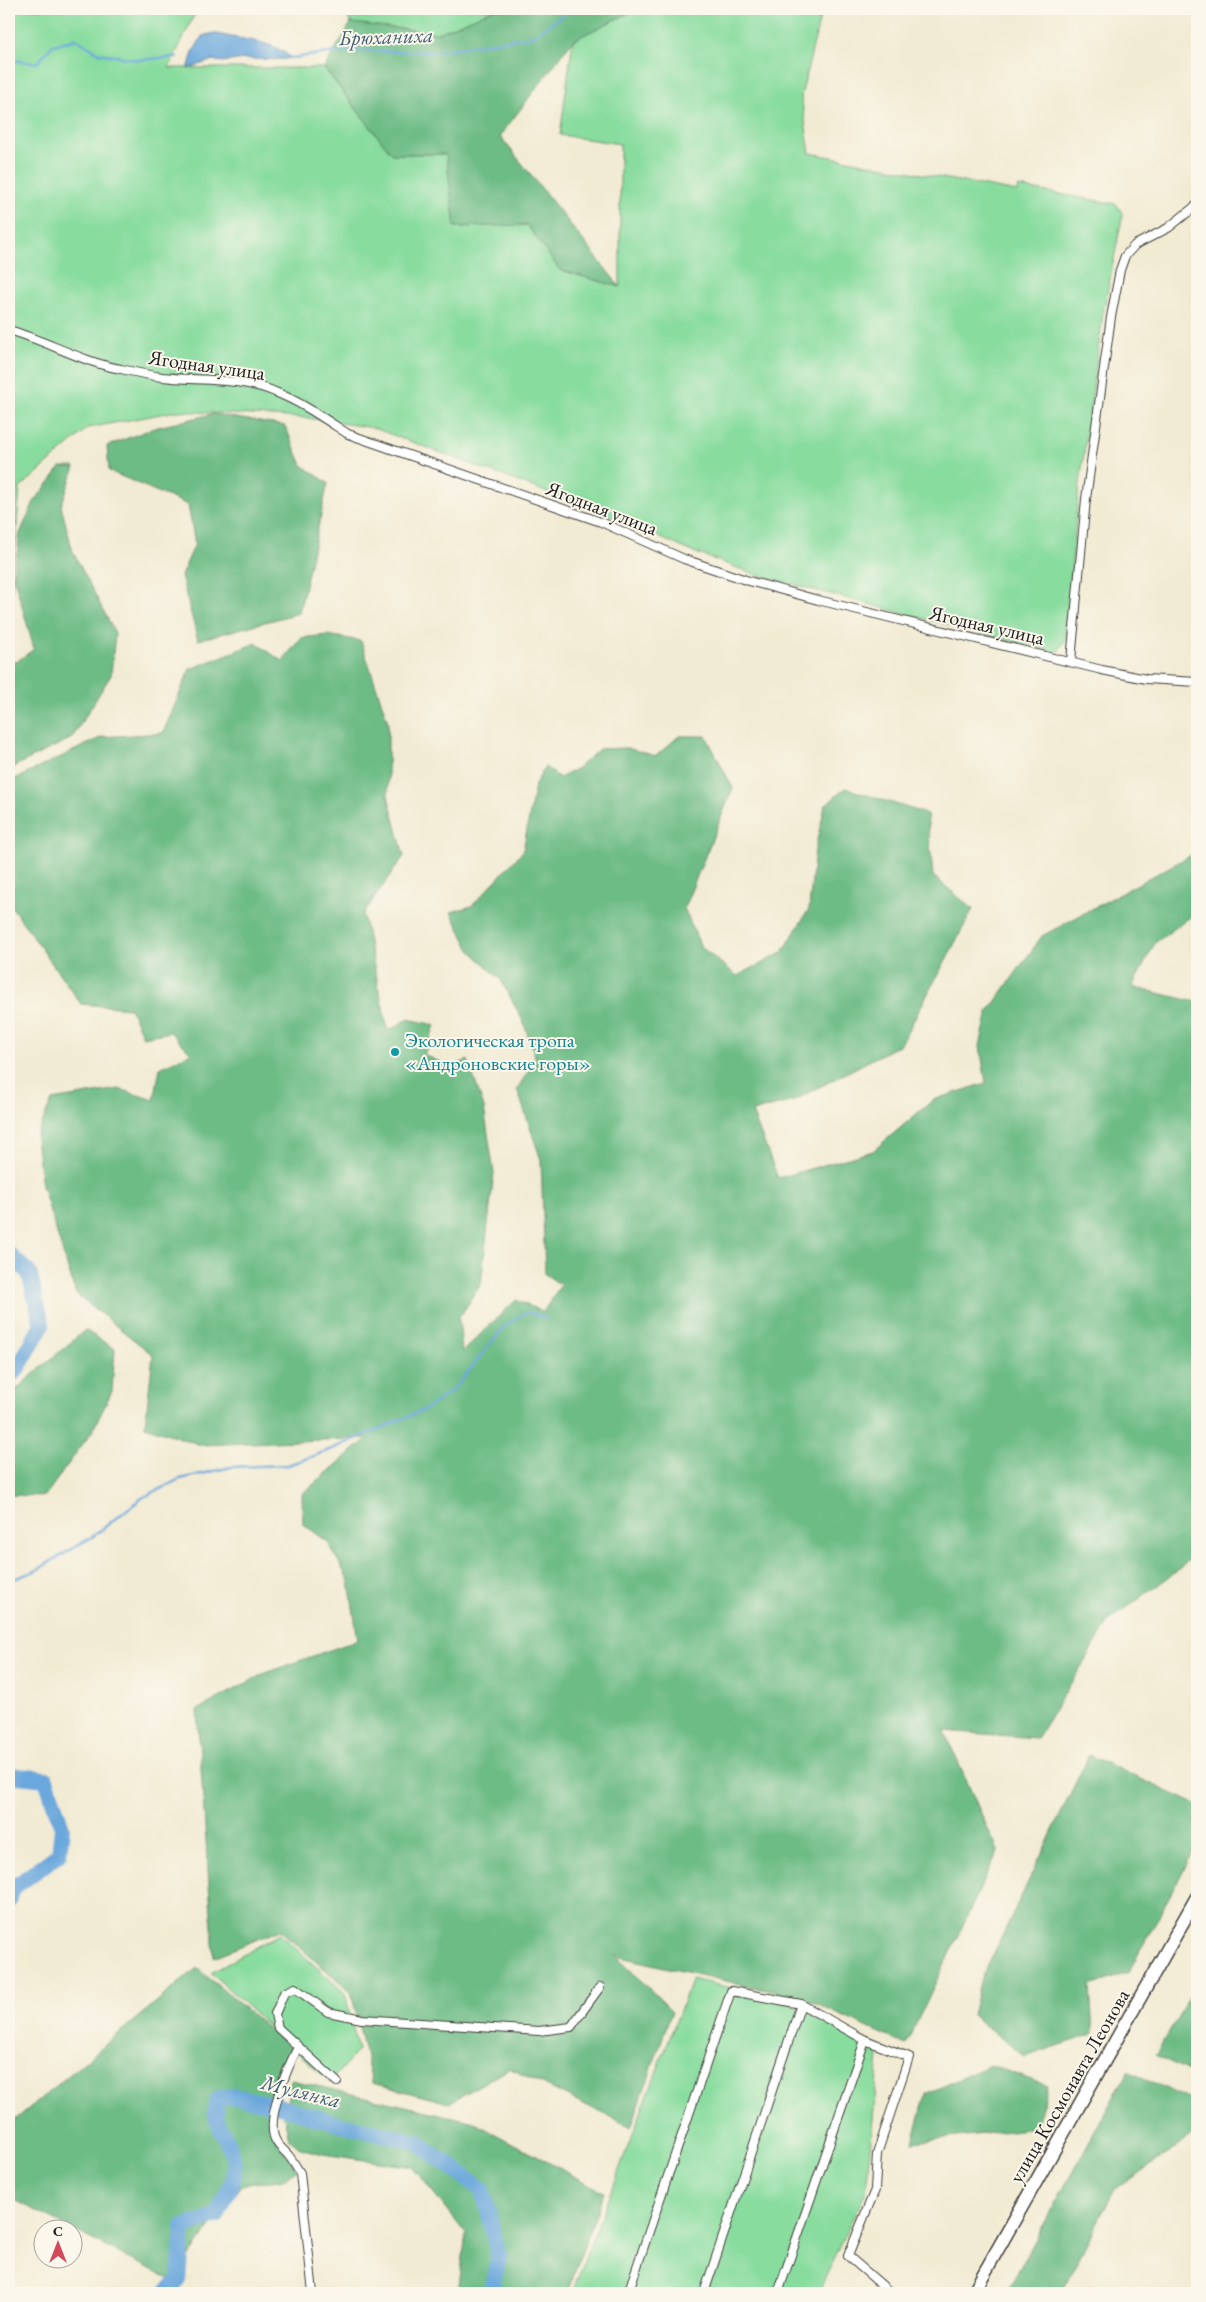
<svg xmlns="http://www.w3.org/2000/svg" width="1206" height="2302" viewBox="0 0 1206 2302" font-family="'EB Garamond',serif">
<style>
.green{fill:#87dc9e;stroke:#527c5d}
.forest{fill:#6dbc85;stroke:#446c50}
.water{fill:#6aa7dc;stroke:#43627c}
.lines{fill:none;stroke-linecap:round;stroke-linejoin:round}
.stream{stroke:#6aa7dc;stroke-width:2.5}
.river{stroke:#6aa7dc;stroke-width:16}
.street-casing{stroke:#3c3b37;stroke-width:10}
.primary-casing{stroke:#3c3b37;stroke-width:15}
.street{stroke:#fff;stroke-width:8}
.primary{stroke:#fff;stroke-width:12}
.culture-dot{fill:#0f9aa8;stroke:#fbf7ec;stroke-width:2}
.labels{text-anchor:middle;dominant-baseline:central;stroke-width:4;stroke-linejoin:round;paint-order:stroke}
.street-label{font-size:20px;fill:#1c1c1c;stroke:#fbf7ec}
.culture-label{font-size:20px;fill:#0d838f;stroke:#fbf7ec;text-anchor:start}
.water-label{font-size:21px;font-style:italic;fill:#3f5b72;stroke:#fbf7ec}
</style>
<rect width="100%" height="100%" fill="#fbf7ec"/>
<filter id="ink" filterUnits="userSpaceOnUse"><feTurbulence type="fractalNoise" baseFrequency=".02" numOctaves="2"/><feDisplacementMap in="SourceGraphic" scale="10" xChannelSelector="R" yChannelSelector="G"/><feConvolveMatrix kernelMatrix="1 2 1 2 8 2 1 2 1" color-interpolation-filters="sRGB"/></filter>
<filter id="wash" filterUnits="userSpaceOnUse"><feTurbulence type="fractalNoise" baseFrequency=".0096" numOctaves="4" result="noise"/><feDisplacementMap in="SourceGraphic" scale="20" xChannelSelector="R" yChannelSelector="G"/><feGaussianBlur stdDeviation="1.12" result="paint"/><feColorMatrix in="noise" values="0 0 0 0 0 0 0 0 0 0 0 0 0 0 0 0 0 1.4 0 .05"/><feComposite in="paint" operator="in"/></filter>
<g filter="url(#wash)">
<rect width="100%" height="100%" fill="#f2ebd3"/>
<g class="green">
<path d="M 9,9 L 197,9 L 169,68 L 324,68 L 392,154 L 447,154 L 455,227 L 527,225 L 560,270 L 620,287 L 620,144 L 560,135 L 573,40 L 637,9 L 822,9 L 801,96 L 810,153 L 1017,192 L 1018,187 L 1116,204 L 1123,213 L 1103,314 L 1078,498 L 1065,642 L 1056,653 L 757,575 L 688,550 L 616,518 L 374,428 L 307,418 L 177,411 L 88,428 L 20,488 L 10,613 L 9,613 Z"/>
<path d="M 343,9 L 495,9 L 438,33 L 351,23 Z"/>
<path d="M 280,1934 L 345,1993 L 358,2050 L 330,2082 L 211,1973 Z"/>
<path d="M 692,1979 L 779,1999 L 880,2046 L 866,2191 L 818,2293 L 572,2293 Z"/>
</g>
<g class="forest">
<path d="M 495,9 L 637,9 L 573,40 L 500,136 L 620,287 L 560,270 L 527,225 L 455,227 L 446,154 L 392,154 L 324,68 L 351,23 L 438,33 Z"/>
<path d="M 212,414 L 285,426 L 302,465 L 328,483 L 299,613 L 198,640 L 181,576 L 195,544 L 188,505 L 109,471 L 107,446 L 154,428 Z"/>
<path d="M 61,467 L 75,467 L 61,506 L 73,552 L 115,633 L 111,675 L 72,738 L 9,769 L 9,661 L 16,662 L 34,649 L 14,578 L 20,533 L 34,502 Z"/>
<path d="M 327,635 L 361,641 L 388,722 L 388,796 L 404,856 L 363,914 L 388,1031 L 408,1019 L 435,1025 L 424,1055 L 451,1067 L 468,1060 L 484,1108 L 494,1173 L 481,1284 L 459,1318 L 462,1352 L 516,1300 L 543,1312 L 561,1285 L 545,1274 L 541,1160 L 517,1089 L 536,1059 L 523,1021 L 501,980 L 470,950 L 451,912 L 472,906 L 523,851 L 535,785 L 545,767 L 560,778 L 578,768 L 599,749 L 627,748 L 656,756 L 679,736 L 706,736 L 733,788 L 684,908 L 701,947 L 737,976 L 782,953 L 809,909 L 815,849 L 825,806 L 845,788 L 927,814 L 933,876 L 973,909 L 901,1044 L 793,1101 L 752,1112 L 778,1178 L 873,1151 L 933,1100 L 986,1083 L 980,1046 L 988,1012 L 1042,936 L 1197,852 L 1197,912 L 1155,943 L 1132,987 L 1197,1002 L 1197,1551 L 1181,1568 L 1110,1620 L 1037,1738 L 944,1731 L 998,1851 L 906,2045 L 805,1999 L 616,1956 L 672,2011 L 631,2127 L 509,2068 L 449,2103 L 372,2083 L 351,1992 L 280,1930 L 214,1957 L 197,1710 L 265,1673 L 358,1640 L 349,1581 L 328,1542 L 303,1524 L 302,1494 L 368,1438 L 201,1445 L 145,1426 L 153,1355 L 76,1294 L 42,1186 L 36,1137 L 52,1100 L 119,1089 L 154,1100 L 160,1068 L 191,1053 L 170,1032 L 143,1037 L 130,1008 L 81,1004 L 9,903 L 9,782 L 102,737 L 163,733 L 190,669 L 256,643 L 282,661 L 301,638 Z"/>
<path d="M 85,1330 L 115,1349 L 112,1391 L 93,1430 L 45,1496 L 9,1495 L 9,1395 Z"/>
<path d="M 1089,1755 L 1197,1805 L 1197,1845 L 1128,1973 L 1090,1986 L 1093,2034 L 1025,2057 L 972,2015 L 980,1982 Z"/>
<path d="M 197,1968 L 291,2047 L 273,2114 L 276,2139 L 297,2169 L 285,2179 L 241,2185 L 172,2280 L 9,2197 L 9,2125 Z"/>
<path d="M 1197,1985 L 1197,2075 L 1155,2055 Z"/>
<path d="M 990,2065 L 1048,2086 L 1036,2128 L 913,2142 L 926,2094 Z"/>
<path d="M 1128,2071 L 1197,2102 L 1197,2129 L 1187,2140 L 1114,2190 L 1061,2293 L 1006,2293 Z"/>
<path d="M 291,2080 L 471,2121 L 604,2192 L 567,2293 L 458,2293 L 466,2234 L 413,2167 L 323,2154 L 300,2148 L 289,2139 L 284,2117 Z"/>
</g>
<path class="water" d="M 214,33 C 243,41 267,38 292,58 C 276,61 261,59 244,59 C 233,60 224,64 213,60 L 188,69 L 193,52 L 202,36 Z"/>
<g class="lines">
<g class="stream">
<path d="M 291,58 L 346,51 L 431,52 L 533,36 L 571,9"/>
<path d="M 9,60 L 37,63 L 53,45 L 76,39 L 99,53 L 138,60 L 177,57"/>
<path d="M 9,1581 L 35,1571 L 92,1537 L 142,1498 L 180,1479 L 231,1467 L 288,1465 L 327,1451 L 426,1409 L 454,1389 L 505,1326 L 527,1312 L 546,1318"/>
</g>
<g class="river">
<path d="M 9,1254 L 29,1273 L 42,1325 L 18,1368 L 9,1377"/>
<path d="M 9,1775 L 46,1779 L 62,1828 L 59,1854 L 13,1888 L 9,1901"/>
<path d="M 165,2293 L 179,2280 L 183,2227 L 217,2216 C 223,2200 237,2180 234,2162 C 231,2140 210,2123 217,2100 L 223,2097 L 233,2096 L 281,2106 L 332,2122 L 417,2142 L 483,2190 L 499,2258 L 490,2293"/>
</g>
</g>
</g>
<g filter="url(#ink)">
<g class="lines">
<g class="street-casing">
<g id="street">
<path d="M 9,330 C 47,341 82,362 121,369 C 134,372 148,375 162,377 C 199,381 240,377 275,392 C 301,402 325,419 348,434 L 601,522 L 684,559 L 749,581 L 818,600 L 1102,670 L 1146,679 L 1197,682"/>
<path d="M 1071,661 L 1086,499 L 1111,317 L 1120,270 L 1125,256 L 1135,245 L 1168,228 L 1197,205"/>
<path d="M 865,2040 L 909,2057 L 877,2154 L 875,2190 L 848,2256 L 891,2293"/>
<path d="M 298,2047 C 288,2067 264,2121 276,2141 C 279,2147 285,2151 289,2156 C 293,2161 296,2167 300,2173 L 313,2293"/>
<path d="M 337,2082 L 278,2028 L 275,2014 L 284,1993 L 295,1988 L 328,2012 L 362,2019 L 539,2031 L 571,2027 L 600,1987"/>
<path d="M 628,2293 L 731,1991 L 801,2004"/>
<path d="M 704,2293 L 801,2004 L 865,2040 L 778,2293"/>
</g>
</g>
<g class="primary-casing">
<path id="primary" d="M 973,2293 L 1197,1897"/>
</g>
<use href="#street" class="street"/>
<use href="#primary" class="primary"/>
</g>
</g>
<circle class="culture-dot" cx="395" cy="1052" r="5"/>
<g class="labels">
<g class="street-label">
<text transform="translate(207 365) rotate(8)">Ягодная улица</text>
<text transform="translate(602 508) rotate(21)">Ягодная улица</text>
<text transform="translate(987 625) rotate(13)">Ягодная улица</text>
<text transform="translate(1069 2086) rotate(-60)">улица Космонавта Леонова</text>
</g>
<g class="culture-label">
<text x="405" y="1040">Экологическая тропа<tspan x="405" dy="23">«Андроновские горы»</tspan></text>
</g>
<g class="water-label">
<text transform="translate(386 36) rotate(-2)">Брюханиха</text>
<text transform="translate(301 2091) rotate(14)">Мулянка</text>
</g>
</g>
<rect width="1206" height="2302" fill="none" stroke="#fbf7ec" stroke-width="30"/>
<g transform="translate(58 2244)"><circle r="24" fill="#fbf7ec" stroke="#a29f99"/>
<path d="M0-4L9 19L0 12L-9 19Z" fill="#d1495b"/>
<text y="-8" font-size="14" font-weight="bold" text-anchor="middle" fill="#1c1c1c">С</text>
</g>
</svg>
